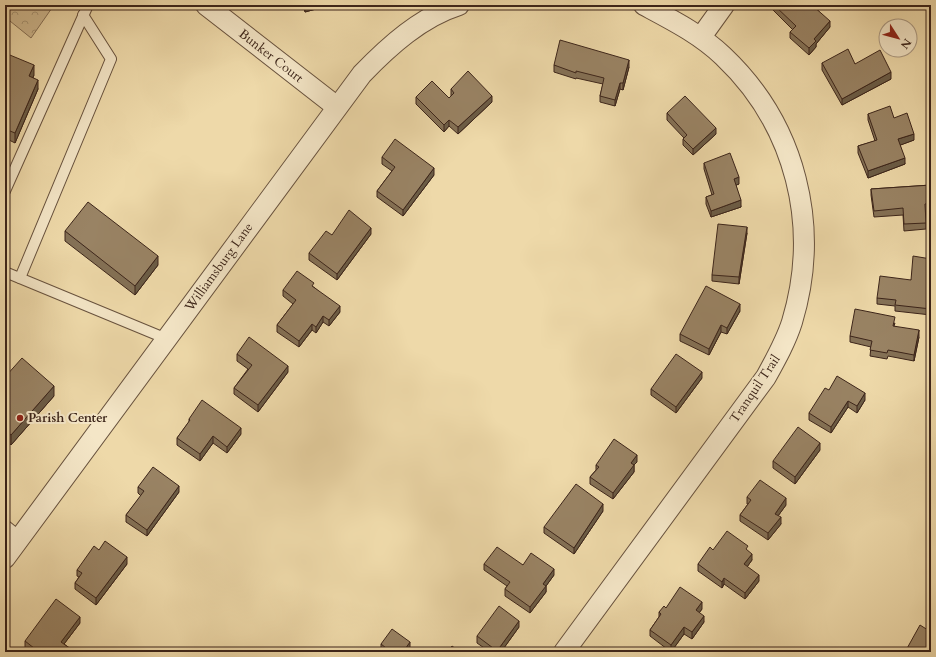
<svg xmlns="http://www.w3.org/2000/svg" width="936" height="657" viewBox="0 0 936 657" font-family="Cardo,serif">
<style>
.park{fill:url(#park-crowns);stroke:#867056}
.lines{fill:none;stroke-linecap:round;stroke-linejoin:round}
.service-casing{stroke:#68523e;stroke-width:12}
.minor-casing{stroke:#68523e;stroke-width:22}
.service{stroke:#f4e6c7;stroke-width:10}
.minor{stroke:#f4e6c7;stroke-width:20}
.wall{fill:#847156;stroke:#3c251a}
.shaded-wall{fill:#6b5c46;stroke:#3c251a}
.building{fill:#998364;stroke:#3c251a}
.poi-dot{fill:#8f2418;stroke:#f4e6c7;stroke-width:1.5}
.labels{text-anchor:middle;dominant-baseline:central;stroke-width:4;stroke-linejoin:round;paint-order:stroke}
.street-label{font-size:13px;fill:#3c251a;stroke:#f4e6c7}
.poi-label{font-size:13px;font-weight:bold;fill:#3c251a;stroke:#f4e6c7;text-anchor:start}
</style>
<defs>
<pattern id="park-crowns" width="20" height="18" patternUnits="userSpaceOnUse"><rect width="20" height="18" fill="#d0ba91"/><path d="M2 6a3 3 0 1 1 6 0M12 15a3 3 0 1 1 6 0" fill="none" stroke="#aa9776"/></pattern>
</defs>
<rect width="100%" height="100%" fill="#eed9a9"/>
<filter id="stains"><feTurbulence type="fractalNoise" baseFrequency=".005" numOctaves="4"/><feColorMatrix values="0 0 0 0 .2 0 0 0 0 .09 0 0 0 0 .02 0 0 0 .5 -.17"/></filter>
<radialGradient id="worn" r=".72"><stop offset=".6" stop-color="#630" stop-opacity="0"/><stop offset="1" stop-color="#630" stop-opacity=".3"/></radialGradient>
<path class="park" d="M 5,5 L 54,5 L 31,38 L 5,17 Z"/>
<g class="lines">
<g class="service-casing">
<g id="service">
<path d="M 5,191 L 88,5"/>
<path d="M 5,272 L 167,339"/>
<path d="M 20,278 L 111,59 L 83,15"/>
<path d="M 5,525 L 20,537"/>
</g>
</g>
<g class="minor-casing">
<g id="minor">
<path d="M 206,5 L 337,107"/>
<path d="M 701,37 L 724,5"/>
<path d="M 5,558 L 362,74 C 389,46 421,17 459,5"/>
<path d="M 564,652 L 766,377 C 776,359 786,341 792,322 C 821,226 796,125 723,56 C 700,34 672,20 644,5"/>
</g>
</g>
<use href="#service" class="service"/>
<use href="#minor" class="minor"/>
</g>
<g class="wall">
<path d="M 303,5 L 327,5 L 327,6 L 305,12 Z"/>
<path d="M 771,5 L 820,5 L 817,9 L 830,27 L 816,44 L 816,47 L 809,55 L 790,38 L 790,32 L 793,30 L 771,8 Z"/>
<path d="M 5,53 L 34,75 L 33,77 L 38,89 L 15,143 L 5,138 Z"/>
<path d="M 822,63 L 855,64 L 891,79 L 842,105 L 822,70 Z"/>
<path d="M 554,65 L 629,67 L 623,90 L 620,89 L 615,106 L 600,102 L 600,96 L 603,84 L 576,78 L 576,79 L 554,72 Z"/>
<path d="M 451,89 L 492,102 L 458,134 L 449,126 L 444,132 L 416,104 L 416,97 L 449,98 L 451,96 Z"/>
<path d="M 667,113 L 716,134 L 693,155 L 683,145 L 683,139 L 684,138 L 667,120 Z"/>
<path d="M 868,114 L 894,118 L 914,140 L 900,145 L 905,164 L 868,178 L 858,153 L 858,146 L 875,141 L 868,120 Z"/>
<path d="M 382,157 L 434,175 L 403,216 L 377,197 L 377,191 L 392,171 L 382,164 Z"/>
<path d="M 704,163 L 739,184 L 736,185 L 741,207 L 711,217 L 706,204 L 706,197 L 712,195 L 704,169 Z"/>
<path d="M 931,185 L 931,210 L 926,210 L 926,229 L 904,231 L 903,215 L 874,217 L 871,195 L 871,189 Z"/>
<path d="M 65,231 L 158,265 L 135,295 L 65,241 Z"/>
<path d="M 747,233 L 739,284 L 712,281 L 712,275 Z"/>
<path d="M 371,234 L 337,280 L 309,260 L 309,253 L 332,235 Z"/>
<path d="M 931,259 L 931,315 L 895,311 L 895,306 L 877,304 L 877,298 L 911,280 Z"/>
<path d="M 314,287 L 340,312 L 329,326 L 323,322 L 316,333 L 312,330 L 299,347 L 277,332 L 277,325 L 293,304 L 283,296 L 283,290 Z"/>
<path d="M 740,311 L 727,334 L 721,332 L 709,355 L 680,341 L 680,334 Z"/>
<path d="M 895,323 L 894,326 L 919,337 L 914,361 L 888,356 L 887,359 L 870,356 L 871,347 L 850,342 L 850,336 Z"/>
<path d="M 237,354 L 288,372 L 258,412 L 234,394 L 234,388 L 248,369 L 237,361 Z"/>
<path d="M 5,377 L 54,396 L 11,445 L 5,439 Z"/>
<path d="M 702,378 L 676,413 L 651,395 L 651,389 Z"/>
<path d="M 829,390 L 865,400 L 857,413 L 848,407 L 831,433 L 809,420 L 809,413 Z"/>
<path d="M 189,419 L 241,434 L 227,453 L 213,443 L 200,461 L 177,445 L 177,438 L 189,422 Z"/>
<path d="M 820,450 L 795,484 L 773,468 L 773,461 Z"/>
<path d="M 637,462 L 634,465 L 634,472 L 613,499 L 590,484 L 590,477 L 596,470 L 596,465 Z"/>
<path d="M 138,487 L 179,492 L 147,536 L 126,522 L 126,515 L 141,496 L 138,493 Z"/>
<path d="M 747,497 L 786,505 L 778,516 L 781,524 L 768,540 L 740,521 L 740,515 L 748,504 L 747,504 Z"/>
<path d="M 603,511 L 574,554 L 544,533 L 544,527 Z"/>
<path d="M 99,550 L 127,564 L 96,605 L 75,589 L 75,583 L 79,577 L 77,576 L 77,570 Z"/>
<path d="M 713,550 L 748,551 L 752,560 L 747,567 L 759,581 L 745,599 L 724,584 L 722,588 L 698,571 L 698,564 Z"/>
<path d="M 484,564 L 523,565 L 554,575 L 546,586 L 546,592 L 530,613 L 505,596 L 505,589 L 507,586 L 484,570 Z"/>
<path d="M 666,608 L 702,609 L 699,613 L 704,622 L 692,639 L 684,634 L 671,652 L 650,636 L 650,630 L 659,617 L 659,612 Z"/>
<path d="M 80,623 L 64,644 L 75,652 L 30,652 L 25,648 L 25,641 Z"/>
<path d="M 519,627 L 501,652 L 490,652 L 477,643 L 477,636 Z"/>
<path d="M 381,644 L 410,649 L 407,652 L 383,652 L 381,650 Z"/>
</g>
<g class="shaded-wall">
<path d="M 307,5 L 327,5 L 327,6 L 305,12 L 305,6 Z"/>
<path d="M 814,5 L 820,5 L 813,13 L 813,6 Z"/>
<path d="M 830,21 L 830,27 L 816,44 L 816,47 L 809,55 L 809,48 L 814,39 Z"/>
<path d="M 629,60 L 629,67 L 623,90 L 623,83 Z"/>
<path d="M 34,65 L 34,75 L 29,85 L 29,76 Z"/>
<path d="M 891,72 L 891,79 L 842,105 L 842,99 Z"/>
<path d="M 38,80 L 38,89 L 15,143 L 15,133 Z"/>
<path d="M 620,83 L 620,89 L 615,106 L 615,100 Z"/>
<path d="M 492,96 L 492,102 L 458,134 L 458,127 Z"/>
<path d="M 449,120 L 449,126 L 444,132 L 444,125 Z"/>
<path d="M 716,128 L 716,134 L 693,155 L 693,149 Z"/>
<path d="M 914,134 L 914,140 L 898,146 L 898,139 Z"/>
<path d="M 905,158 L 905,164 L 868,178 L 868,171 Z"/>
<path d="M 434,168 L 434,175 L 403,216 L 403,210 Z"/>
<path d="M 739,177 L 739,184 L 734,186 L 734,179 Z"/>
<path d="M 741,200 L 741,207 L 711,217 L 711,211 Z"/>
<path d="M 747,227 L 747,233 L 739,284 L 739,277 Z"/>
<path d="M 371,228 L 371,234 L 337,280 L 337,274 Z"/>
<path d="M 158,256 L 158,265 L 135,295 L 135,286 Z"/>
<path d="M 740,304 L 740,311 L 727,334 L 727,328 Z"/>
<path d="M 340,306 L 340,312 L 329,326 L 329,320 Z"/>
<path d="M 323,316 L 323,322 L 316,333 L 316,327 Z"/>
<path d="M 312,324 L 312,330 L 299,347 L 299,341 Z"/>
<path d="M 721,325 L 721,332 L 709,355 L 709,349 Z"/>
<path d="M 919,330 L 919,337 L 914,361 L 914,355 Z"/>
<path d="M 288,366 L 288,372 L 258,412 L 258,405 Z"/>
<path d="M 702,372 L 702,378 L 676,413 L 676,407 Z"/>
<path d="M 54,386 L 54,396 L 11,445 L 11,435 Z"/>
<path d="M 865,393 L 865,400 L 857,413 L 857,406 Z"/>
<path d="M 848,401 L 848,407 L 831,433 L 831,427 Z"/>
<path d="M 241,428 L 241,434 L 227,453 L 227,447 Z"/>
<path d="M 213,436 L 213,443 L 200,461 L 200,454 Z"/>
<path d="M 820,443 L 820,450 L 795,484 L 795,477 Z"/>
<path d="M 637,455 L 637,462 L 634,465 L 634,472 L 613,499 L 613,493 L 631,463 Z"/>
<path d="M 179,486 L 179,492 L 147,536 L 147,530 Z"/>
<path d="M 786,498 L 786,505 L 775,520 L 775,514 Z"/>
<path d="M 603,504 L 603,511 L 574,554 L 574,548 Z"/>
<path d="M 781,517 L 781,524 L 768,540 L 768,533 Z"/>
<path d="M 752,554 L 752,560 L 744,571 L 744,564 Z"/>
<path d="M 127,557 L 127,564 L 96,605 L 96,598 Z"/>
<path d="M 554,569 L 554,575 L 546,586 L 546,592 L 530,613 L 530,607 L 543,584 Z"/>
<path d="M 759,575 L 759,581 L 745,599 L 745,593 Z"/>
<path d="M 724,578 L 724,584 L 722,588 L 722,582 Z"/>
<path d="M 702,602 L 702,609 L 696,617 L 696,610 Z"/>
<path d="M 704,616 L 704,622 L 692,639 L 692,632 Z"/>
<path d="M 80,617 L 80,623 L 61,648 L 61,642 Z"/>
<path d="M 519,621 L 519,627 L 501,652 L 497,652 L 497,651 Z"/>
<path d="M 684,627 L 684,634 L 671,652 L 671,645 Z"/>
<path d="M 410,642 L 410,649 L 407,652 L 403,652 Z"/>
</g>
<g class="building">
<path d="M 774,5 L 814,5 L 813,6 L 830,21 L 814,39 L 816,41 L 809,48 L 790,32 L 796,26 Z"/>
<path d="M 560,40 L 629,60 L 623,83 L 620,83 L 615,100 L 600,96 L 604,78 L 576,71 L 576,73 L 554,65 Z"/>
<path d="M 848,49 L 855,64 L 880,50 L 891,72 L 842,99 L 822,63 Z"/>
<path d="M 5,53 L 34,65 L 29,76 L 38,80 L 15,133 L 5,129 Z"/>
<path d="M 468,71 L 492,96 L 458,127 L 449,120 L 444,125 L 416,97 L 432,81 L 449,98 L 454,93 L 451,89 Z"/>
<path d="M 685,96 L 716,128 L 693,149 L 683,139 L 687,135 L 667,113 Z"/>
<path d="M 890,106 L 894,118 L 907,113 L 914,134 L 898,139 L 905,158 L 868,171 L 858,146 L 877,140 L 868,114 Z"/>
<path d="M 395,139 L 434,168 L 403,210 L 377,191 L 395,167 L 382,157 Z"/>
<path d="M 730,153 L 739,177 L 734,179 L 741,200 L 711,211 L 706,197 L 714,194 L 704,163 Z"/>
<path d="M 931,185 L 931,203 L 925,204 L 926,223 L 904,224 L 903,208 L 874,211 L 871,189 Z"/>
<path d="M 88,202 L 158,256 L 135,286 L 65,231 Z"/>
<path d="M 349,210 L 371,228 L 337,274 L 309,253 L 326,231 L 332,235 Z"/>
<path d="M 718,224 L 747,227 L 739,277 L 712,275 Z"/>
<path d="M 913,256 L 931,259 L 931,309 L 895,305 L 896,300 L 877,298 L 880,276 L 911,280 Z"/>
<path d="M 297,271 L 314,283 L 312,286 L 340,306 L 329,320 L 323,316 L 316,327 L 312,324 L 299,341 L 277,325 L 296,300 L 283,290 Z"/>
<path d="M 706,286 L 740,304 L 727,328 L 721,325 L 709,349 L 680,334 Z"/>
<path d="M 855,309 L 895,317 L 893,326 L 919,330 L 914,355 L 888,350 L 887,353 L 870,350 L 872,341 L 850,336 Z"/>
<path d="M 249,337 L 288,366 L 258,405 L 234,388 L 252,365 L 237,354 Z"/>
<path d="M 676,354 L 702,372 L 676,407 L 651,389 Z"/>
<path d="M 22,358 L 54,386 L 11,435 L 5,430 L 5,377 Z"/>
<path d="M 837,376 L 865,393 L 857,406 L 848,401 L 831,427 L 809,413 L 825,388 L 829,390 Z"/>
<path d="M 202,400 L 241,428 L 227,447 L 213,436 L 200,454 L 177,438 L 190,420 L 189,419 Z"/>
<path d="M 798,427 L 820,443 L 795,477 L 773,461 Z"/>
<path d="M 614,439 L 637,455 L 631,463 L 634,465 L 613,493 L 590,477 L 599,467 L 596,465 Z"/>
<path d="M 153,467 L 179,486 L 147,530 L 126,515 L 144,491 L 138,487 Z"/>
<path d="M 760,480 L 786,498 L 775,514 L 781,517 L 768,533 L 740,515 L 751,500 L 747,497 Z"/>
<path d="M 576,484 L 603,504 L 574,548 L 544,527 Z"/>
<path d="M 727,531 L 748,546 L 746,549 L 752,554 L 744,564 L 759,575 L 745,593 L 724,578 L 722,582 L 698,564 L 710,547 L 713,550 Z"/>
<path d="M 105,541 L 127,557 L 96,598 L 75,583 L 82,573 L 77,570 L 94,546 L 99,550 Z"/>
<path d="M 497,547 L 523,565 L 531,553 L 554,569 L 543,584 L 546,586 L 530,607 L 505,589 L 510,582 L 484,564 Z"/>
<path d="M 680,587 L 702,602 L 696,610 L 704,616 L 692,632 L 684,627 L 671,645 L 650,630 L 661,614 L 659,612 L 664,606 L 666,608 Z"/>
<path d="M 56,599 L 80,617 L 61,642 L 75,652 L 39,652 L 25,641 Z"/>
<path d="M 499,606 L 519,621 L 497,651 L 477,636 Z"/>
<path d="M 920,625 L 931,632 L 931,652 L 905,652 Z"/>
<path d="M 392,629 L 410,642 L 403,652 L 391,652 L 381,644 Z"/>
<path d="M 452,646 L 460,652 L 447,652 Z"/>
</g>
<circle class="poi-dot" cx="20" cy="418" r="4"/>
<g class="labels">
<g class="street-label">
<text transform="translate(271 56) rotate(38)">Bunker Court</text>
<text transform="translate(219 267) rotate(-54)">Williamsburg Lane</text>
<text transform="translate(755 389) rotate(-56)">Tranquil Trail</text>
</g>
<g class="poi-label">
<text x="28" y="418">Parish Center</text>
</g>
</g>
<rect width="936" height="657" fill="none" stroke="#eed9a9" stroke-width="20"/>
<rect x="6" y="6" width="924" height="645" fill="none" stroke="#3c251a" stroke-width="2"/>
<rect x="10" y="10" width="916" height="637" fill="none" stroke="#3c251a"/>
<g transform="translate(898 38) rotate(126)"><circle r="19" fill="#f4e6c7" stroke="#aa9982"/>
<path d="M0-3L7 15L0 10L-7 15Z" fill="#8f2418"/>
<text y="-6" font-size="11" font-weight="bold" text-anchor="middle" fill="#3c251a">N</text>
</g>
<rect width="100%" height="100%" filter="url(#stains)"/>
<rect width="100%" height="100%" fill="url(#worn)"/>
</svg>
